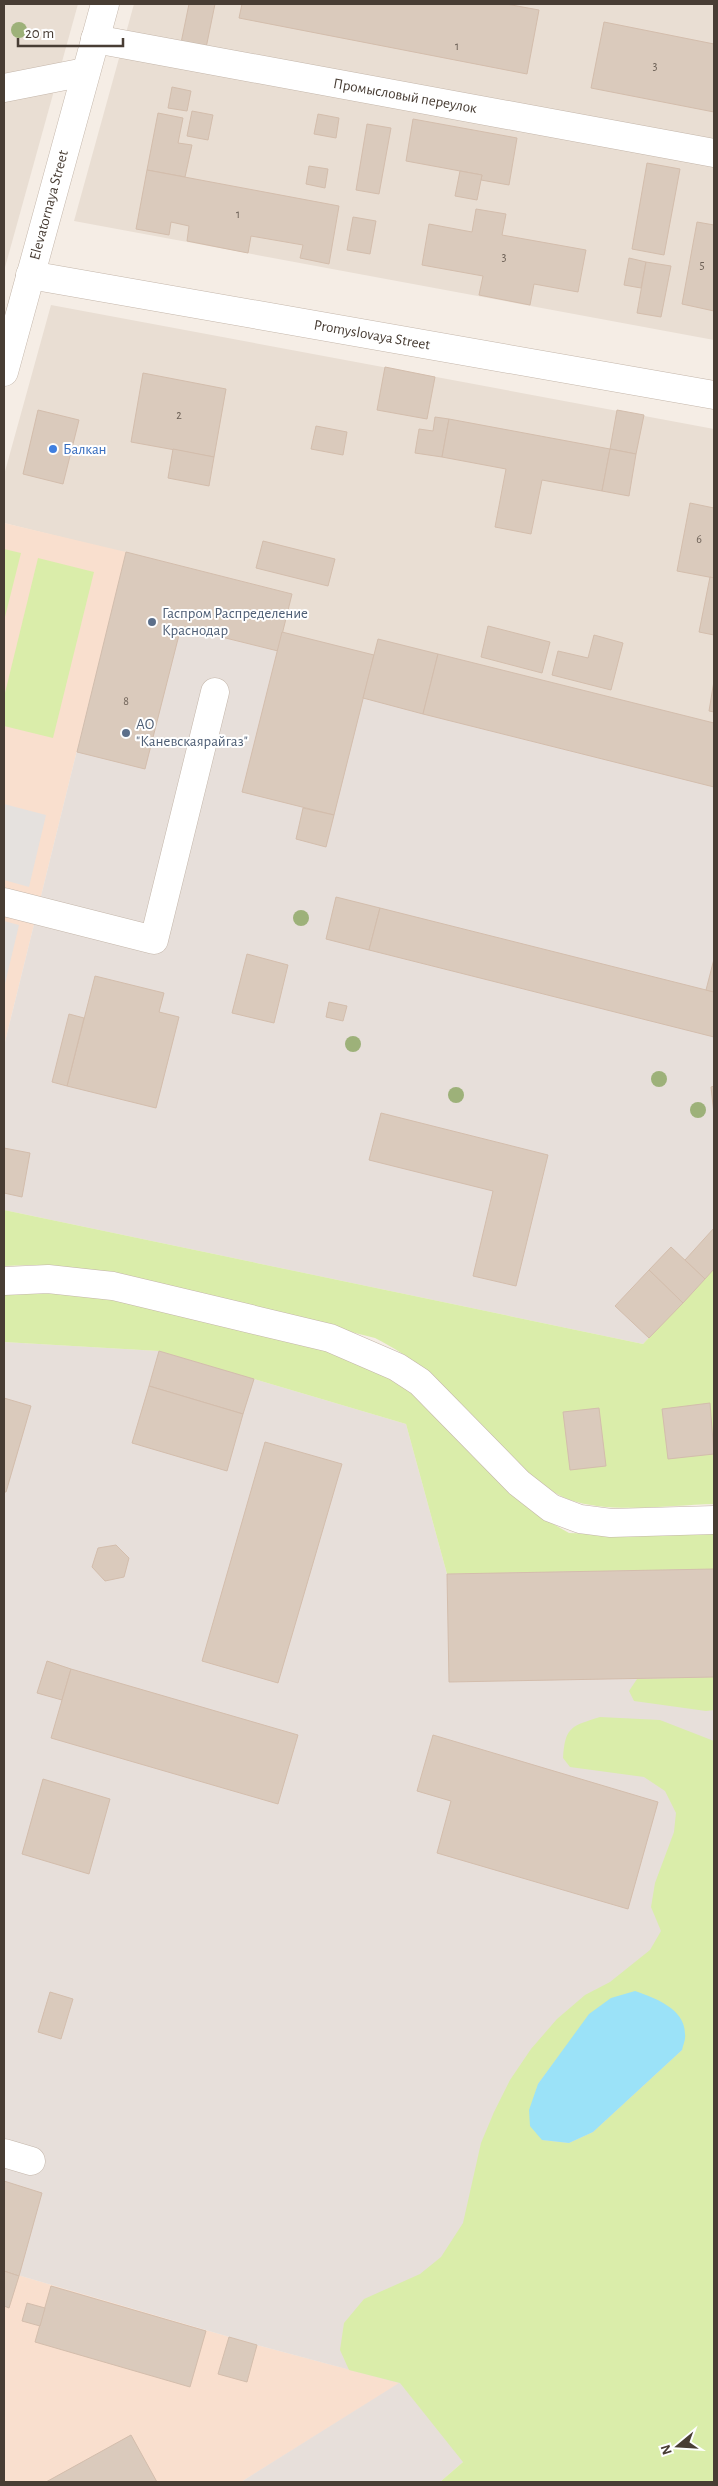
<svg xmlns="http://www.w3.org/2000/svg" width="718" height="2486" viewBox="0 0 718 2486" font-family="'Alegreya Sans',sans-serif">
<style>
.residential{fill:#e9ded3}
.commercial{fill:#f9dfce}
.industrial{fill:#e7dfda}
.green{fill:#daedaa;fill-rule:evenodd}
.parking{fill:#e5e1de}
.water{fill:#9be2f8}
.building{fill:#dacabc;stroke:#d3bdac}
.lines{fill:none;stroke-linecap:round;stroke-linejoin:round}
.minor-casing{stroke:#c4b6aa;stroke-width:29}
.minor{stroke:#fff;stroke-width:28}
.tree{fill:#9db179}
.shop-dot{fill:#3f7fe0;stroke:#fff;stroke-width:2}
.service-dot{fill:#5c6f8a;stroke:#fff;stroke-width:2}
.labels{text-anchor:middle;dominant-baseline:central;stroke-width:4;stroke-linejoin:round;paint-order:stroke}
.number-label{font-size:12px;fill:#6c6056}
.street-label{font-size:15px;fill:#483d34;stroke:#fff}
.shop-label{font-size:15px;fill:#366cbe;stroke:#fff;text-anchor:start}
.service-label{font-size:15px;fill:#4e5e75;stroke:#fff;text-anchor:start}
</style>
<rect width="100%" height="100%" fill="#f5ede5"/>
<g class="residential">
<path d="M 4,4 L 78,4 L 4,271 Z"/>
<path d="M 134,4 L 714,4 L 714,340 L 74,221 Z"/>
<path d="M 51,305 L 714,429 L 714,723 L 378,639 L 374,655 L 282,632 L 291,594 L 4,523 L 4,475 Z"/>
</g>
<g class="commercial">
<path d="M 4,523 L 126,552 L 4,1046 Z"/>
<path d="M 4,2271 L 257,2345 L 400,2383 L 241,2482 L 4,2482 Z"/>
</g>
<g class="industrial">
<path d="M 126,552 L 292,594 L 282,632 L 374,655 L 378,639 L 714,723 L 714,1269 L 643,1344 L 4,1210 L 4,1046 Z"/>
<path d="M 4,1342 L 159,1351 L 406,1424 L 447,1574 L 714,1569 L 714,2030 L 463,2462 L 440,2482 L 241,2482 L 399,2383 L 257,2345 L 4,2271 Z"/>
</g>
<g class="green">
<path d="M 4,549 L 21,553 L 4,621 Z"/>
<path d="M 38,558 L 94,572 L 53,738 L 4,726 L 4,697 Z"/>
<path d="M 4,1210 L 643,1344 L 714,1269 L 714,1504 C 671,1505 611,1514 570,1500 C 521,1482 469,1409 429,1374 C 413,1359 394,1348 375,1338 L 113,1272 L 30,1265 L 4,1266 Z"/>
<path d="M 69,1289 L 335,1350 L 390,1378 L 411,1393 L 500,1481 L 548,1521 L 569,1533 L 629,1535 L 714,1533 L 714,1569 L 447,1574 L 406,1424 L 159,1351 L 4,1342 L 4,1290 Z"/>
<path d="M 714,1677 L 714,1710 L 706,1711 L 634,1701 L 629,1691 L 637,1679 Z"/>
<path d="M 600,1717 L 660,1720 L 714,1741 L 714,2482 L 440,2482 L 463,2462 L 400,2383 L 349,2370 L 340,2350 L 344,2323 L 364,2299 L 420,2274 L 441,2257 L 463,2223 L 481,2143 L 494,2112 L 510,2080 L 531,2049 L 557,2019 L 585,1995 L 610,1982 L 650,1950 L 661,1931 L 651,1907 L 655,1883 L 674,1832 L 676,1813 L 665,1791 L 644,1777 L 570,1767 L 563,1758 C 565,1726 572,1726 600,1717 ZM 682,2050 L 593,2132 L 569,2143 L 542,2140 L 538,2084 L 562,2052 Z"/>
</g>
<g class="parking">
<path d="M 4,804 L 46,815 L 29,887 L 4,880 Z"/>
<path d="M 4,921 L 19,925 L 4,988 Z"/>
</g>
<path class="water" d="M 635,1991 C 654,1998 685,2008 685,2034 C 686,2039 683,2045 682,2050 L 593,2132 L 569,2143 L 542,2140 L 530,2126 L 529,2110 L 538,2084 L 589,2014 L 611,1998 Z"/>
<g class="building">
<path d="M 189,4 L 215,4 L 206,48 L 181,43 Z"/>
<path d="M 242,4 L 506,4 L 539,10 L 527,74 L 239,18 Z"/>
<path d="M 604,22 L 714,44 L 714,112 L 591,88 Z"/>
<path d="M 172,87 L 191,91 L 187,111 L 168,108 Z"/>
<path d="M 192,111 L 213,115 L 208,140 L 187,136 Z"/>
<path d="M 158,113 L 183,118 L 178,143 L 192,145 L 185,177 L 147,170 Z"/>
<path d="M 318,114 L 339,118 L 336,138 L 314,134 Z"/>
<path d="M 413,119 L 517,138 L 509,185 L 481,180 L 482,175 L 406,161 Z"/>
<path d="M 367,124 L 391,128 L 379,194 L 356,190 Z"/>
<path d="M 647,163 L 680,169 L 664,255 L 632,249 Z"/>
<path d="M 309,166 L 328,169 L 325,188 L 306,184 Z"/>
<path d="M 147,170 L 339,206 L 329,264 L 300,258 L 303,245 L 251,236 L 248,253 L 187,241 L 189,226 L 171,222 L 169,235 L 136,229 Z"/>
<path d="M 460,171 L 482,175 L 477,200 L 455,196 Z"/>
<path d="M 476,209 L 506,214 L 502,235 L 586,250 L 578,292 L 534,284 L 530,305 L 479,295 L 483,276 L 422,265 L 429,224 L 472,232 Z"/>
<path d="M 353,217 L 376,221 L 370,254 L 347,250 Z"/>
<path d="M 697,222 L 714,225 L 714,311 L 682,304 Z"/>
<path d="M 629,258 L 646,262 L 641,288 L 624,285 Z"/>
<path d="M 646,262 L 671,266 L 661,317 L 637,313 Z"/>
<path d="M 385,367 L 435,377 L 427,419 L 377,410 Z"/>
<path d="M 143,373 L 226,389 L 214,457 L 131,442 Z"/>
<path d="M 38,410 L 79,420 L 63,484 L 23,474 Z"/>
<path d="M 617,410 L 644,415 L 636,454 L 610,449 Z"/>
<path d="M 435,417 L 449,419 L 442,457 L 415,453 L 419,429 L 433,431 Z"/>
<path d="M 449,419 L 610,449 L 602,491 L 542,480 L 531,534 L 495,527 L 506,469 L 442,457 Z"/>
<path d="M 316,426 L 347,432 L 343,455 L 311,449 Z"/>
<path d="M 173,449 L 214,457 L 209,486 L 168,478 Z"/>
<path d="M 610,449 L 636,454 L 629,496 L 602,491 Z"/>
<path d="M 690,503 L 714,508 L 714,578 L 677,571 Z"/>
<path d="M 263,541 L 335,559 L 328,586 L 256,568 Z"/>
<path d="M 126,552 L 292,594 L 278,651 L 181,627 L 145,769 L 77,752 Z"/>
<path d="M 710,577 L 714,578 L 714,635 L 699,632 Z"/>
<path d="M 488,626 L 550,642 L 542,673 L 481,657 Z"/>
<path d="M 282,632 L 374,655 L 334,815 L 242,792 Z"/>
<path d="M 594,635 L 623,643 L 611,690 L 552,675 L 558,651 L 588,658 Z"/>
<path d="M 378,639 L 438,654 L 423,714 L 363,698 Z"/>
<path d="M 438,654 L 714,723 L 714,787 L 423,714 Z"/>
<path d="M 714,681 L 714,712 L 709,711 Z"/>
<path d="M 303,808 L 334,815 L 326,847 L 296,839 Z"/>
<path d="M 336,897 L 380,908 L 369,950 L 326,939 Z"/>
<path d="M 380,908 L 714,992 L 714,1037 L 369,950 Z"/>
<path d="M 247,954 L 288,965 L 274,1023 L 232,1013 Z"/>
<path d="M 714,959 L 714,992 L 706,990 Z"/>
<path d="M 95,976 L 164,993 L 159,1012 L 179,1017 L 156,1108 L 67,1086 Z"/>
<path d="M 329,1002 L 347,1006 L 343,1021 L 326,1017 Z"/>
<path d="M 69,1014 L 84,1018 L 67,1086 L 52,1082 Z"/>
<path d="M 714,1086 L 714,1114 L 711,1087 Z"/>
<path d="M 381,1113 L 548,1155 L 516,1286 L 473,1276 L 493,1191 L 369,1160 Z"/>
<path d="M 4,1148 L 30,1153 L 22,1197 L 4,1193 Z"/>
<path d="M 714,1228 L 714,1269 L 705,1279 L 685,1260 Z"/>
<path d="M 671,1247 L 705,1279 L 683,1303 L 649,1270 Z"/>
<path d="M 649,1270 L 683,1303 L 649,1338 L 615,1306 Z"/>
<path d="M 159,1351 L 254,1379 L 243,1414 L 149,1386 Z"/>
<path d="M 149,1386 L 243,1414 L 227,1471 L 132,1443 Z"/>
<path d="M 4,1398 L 31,1406 L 6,1492 L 4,1492 Z"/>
<path d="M 710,1403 L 714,1454 L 668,1459 L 662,1409 Z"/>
<path d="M 599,1408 L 606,1466 L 570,1470 L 563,1412 Z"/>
<path d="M 265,1442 L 342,1464 L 278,1683 L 202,1661 Z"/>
<path d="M 116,1545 L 129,1558 L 124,1577 L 105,1581 L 92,1567 L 98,1548 Z"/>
<path d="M 714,1569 L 714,1677 L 449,1682 L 447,1574 Z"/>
<path d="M 47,1661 L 71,1669 L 62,1700 L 37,1693 Z"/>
<path d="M 71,1669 L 298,1735 L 278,1804 L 51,1738 Z"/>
<path d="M 433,1735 L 658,1802 L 628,1909 L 437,1853 L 451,1801 L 417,1791 Z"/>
<path d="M 43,1779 L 110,1799 L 89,1874 L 22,1854 Z"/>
<path d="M 50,1992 L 73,1999 L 61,2039 L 38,2032 Z"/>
<path d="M 4,2181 L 42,2193 L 19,2276 L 4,2271 Z"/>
<path d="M 4,2271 L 19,2276 L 9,2308 L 4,2306 Z"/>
<path d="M 51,2286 L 206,2331 L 190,2387 L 35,2342 Z"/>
<path d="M 27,2303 L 45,2308 L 40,2326 L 22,2321 Z"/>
<path d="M 229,2337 L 257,2345 L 247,2382 L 218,2374 Z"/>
<path d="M 131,2435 L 157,2482 L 46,2482 Z"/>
</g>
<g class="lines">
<g class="minor-casing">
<g id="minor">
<path d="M 95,39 L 714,153"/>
<path d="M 4,88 L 85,72"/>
<path d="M 30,275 L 714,395"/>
<path d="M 4,372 L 105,4"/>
<path d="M 4,902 L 154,940 L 215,692"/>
<path d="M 4,1281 L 48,1279 L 113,1286 L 330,1338 L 397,1367 L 420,1382 L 519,1483 L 551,1508 L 580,1519 L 611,1523 L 714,1520"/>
<path d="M 4,2153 L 31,2161"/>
</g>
</g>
<use href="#minor" class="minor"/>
</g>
<g class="tree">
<circle cx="19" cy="30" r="8"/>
<circle cx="301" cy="918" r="8"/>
<circle cx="353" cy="1044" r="8"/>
<circle cx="659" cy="1079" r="8"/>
<circle cx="456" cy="1095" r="8"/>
<circle cx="698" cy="1110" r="8"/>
</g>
<circle class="shop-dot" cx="53" cy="449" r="5"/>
<g class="service-dot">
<circle cx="152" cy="622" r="5"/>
<circle cx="126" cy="733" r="5"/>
</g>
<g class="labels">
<g class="number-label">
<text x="457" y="46">1</text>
<text x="655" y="66">3</text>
<text x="238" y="214">1</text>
<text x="504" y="257">3</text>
<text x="702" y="265">5</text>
<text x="179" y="415">2</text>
<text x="699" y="539">6</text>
<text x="126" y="701">8</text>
</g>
<g class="street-label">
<text transform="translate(405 96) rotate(10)">Промысловый переулок</text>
<text transform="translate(49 205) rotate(-75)">Elevatornaya Street</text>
<text transform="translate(372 335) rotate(10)">Promyslovaya Street</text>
</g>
<g class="shop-label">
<text x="63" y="449">Балкан</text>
</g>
<g class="service-label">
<text x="162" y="613">Гаспром Распределение<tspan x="162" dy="17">Краснодар</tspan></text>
<text x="136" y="724">АО<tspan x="136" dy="17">"Каневскаярайгаз"</tspan></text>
</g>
</g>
<rect width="718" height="2486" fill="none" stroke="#483d34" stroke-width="10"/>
<g transform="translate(678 2446) rotate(252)" stroke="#ffffff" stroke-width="4" paint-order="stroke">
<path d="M0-4L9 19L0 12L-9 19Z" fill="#483d34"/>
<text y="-8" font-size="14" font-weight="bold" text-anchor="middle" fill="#483d34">N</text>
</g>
<path d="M18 38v8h105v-8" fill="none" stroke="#483d34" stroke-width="2.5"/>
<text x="25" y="38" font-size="15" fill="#483d34" stroke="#ffffff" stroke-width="4" paint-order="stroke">20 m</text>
</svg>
